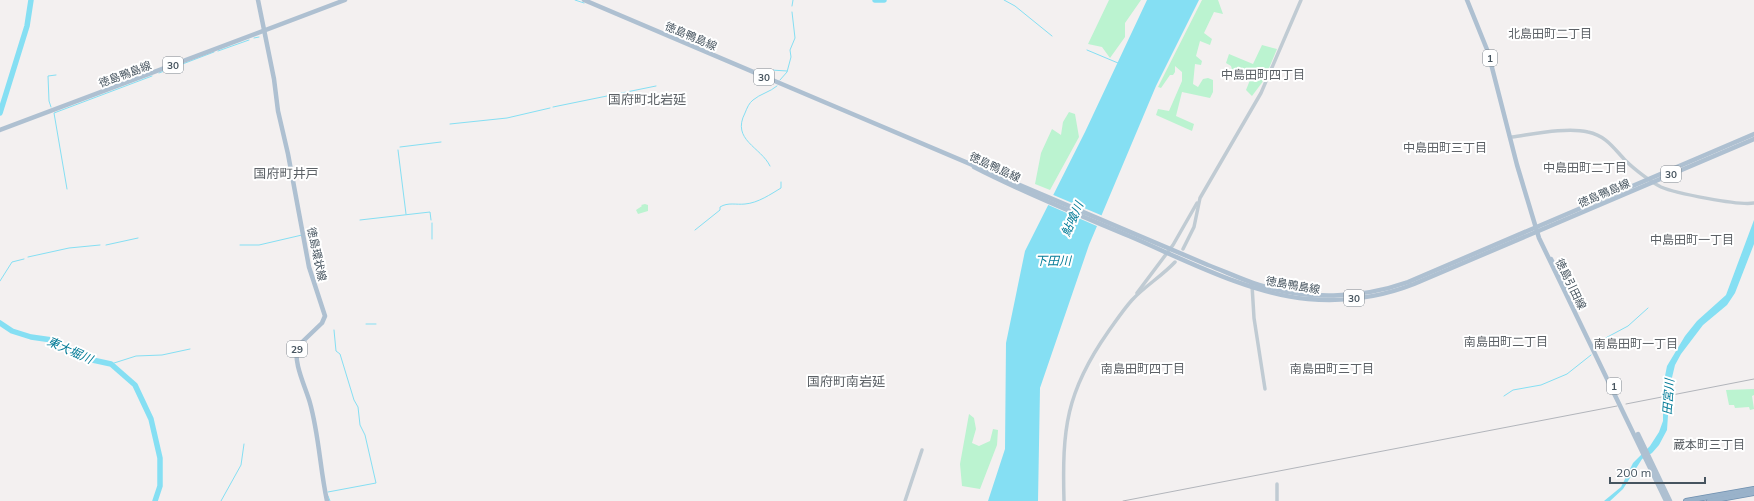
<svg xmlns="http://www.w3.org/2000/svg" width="1754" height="501" viewBox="0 0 1754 501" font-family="Mulish,'Noto Sans JP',sans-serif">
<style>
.green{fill:#bbf3d0}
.water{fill:#85dff3}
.pier{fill:#f3f0f0}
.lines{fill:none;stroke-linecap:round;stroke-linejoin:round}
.stream{stroke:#85dff3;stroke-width:1}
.river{stroke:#85dff3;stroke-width:5.5}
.trunk-casing{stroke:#6f8faf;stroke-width:6}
.tertiary{stroke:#c0cbd3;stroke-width:3.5}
.primary{stroke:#aec0d1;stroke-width:4.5}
.trunk{stroke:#99b2ca;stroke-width:4.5}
.rail{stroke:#b2b5bb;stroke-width:1}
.labels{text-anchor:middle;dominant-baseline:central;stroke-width:4;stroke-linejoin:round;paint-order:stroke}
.shield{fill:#fff;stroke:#7e878f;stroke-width:1}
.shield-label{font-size:10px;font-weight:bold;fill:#46545f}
.street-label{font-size:11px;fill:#46545f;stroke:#fff}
.neighbourhood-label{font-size:12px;fill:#5c6166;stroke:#fff}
.water-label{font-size:12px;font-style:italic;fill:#037b97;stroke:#fff}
.quarter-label{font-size:13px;fill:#5c6166;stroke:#fff}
</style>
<rect width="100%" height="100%" fill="#f3f0f0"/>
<g class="green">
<path d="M 1109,0 L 1141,0 L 1125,23 L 1125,37 L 1110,58 L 1102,47 L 1088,44 Z"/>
<path d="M 1202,0 L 1218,0 L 1223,14 L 1214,12 L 1204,33 L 1212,39 L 1210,45 L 1200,41 L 1196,56 L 1202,61 L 1201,65 L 1195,64 L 1193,84 L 1198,87 L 1203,79 L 1208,78 L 1213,80 L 1213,92 L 1210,98 L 1182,92 L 1176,116 L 1194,124 L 1192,131 L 1156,115 L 1158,109 L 1169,111 L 1182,81 L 1182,72 L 1175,66 L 1175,72 L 1173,75 L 1170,75 L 1161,88 L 1158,87 Z"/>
<path d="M 1262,45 L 1277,49 L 1264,80 L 1252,96 L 1246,90 L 1250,80 L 1233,73 L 1231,66 L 1226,63 L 1229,54 L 1253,64 Z"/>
<path d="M 1069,112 L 1075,114 L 1079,137 L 1050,190 L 1035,184 L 1041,153 L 1052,129 L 1061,135 L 1063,122 Z"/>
<path d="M 645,204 L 648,205 L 648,211 L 638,214 L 636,210 L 642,206 L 641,205 Z"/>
<path d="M 1754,389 L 1754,395 L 1752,396 L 1754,409 L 1750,410 L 1749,407 L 1735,408 L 1734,405 L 1729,405 L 1726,390 Z"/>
<path d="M 969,414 L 974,418 L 976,429 L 972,443 L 979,446 L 990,441 L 993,429 L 998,430 L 997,445 L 980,489 L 962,486 L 960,464 Z"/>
</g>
<g class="water">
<path d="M 1147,0 L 1199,0 L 1156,86 L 1089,245 L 1040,388 L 1038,501 L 988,501 L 1005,449 L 1006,343 L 1025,251 L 1085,132 Z"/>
<path d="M 1754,220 L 1754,244 L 1735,293 L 1727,305 L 1703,325 L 1681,354 L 1675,365 L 1670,386 L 1667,430 L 1659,445 L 1652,453 L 1642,459 L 1623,489 L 1610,501 L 1604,501 L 1621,487 L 1633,463 L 1650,446 L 1659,432 L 1663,421 L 1663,386 L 1667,366 L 1685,336 L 1697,321 L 1726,295 Z"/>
</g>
<path class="pier" d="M 1051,194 L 1103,216 L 1099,227 L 1046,204 Z"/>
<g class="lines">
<g class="stream">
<path d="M 575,0 L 584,3"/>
<path d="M 1004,0 L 1015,6 L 1052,36"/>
<path d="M 792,6 L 793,0"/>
<path d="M 254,38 L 259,37"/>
<path d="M 1087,50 L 1118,63"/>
<path d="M 218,51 L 249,40"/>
<path d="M 759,71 L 771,70 L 787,71"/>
<path d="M 159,73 L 214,52"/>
<path d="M 780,80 L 787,72 L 791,57 L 790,50 L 795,38 L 792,12"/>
<path d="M 51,107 L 49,101 L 48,76 L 56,75"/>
<path d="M 553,107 L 656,86"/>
<path d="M 450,124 L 507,118 L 550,108"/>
<path d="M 400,147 L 441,142"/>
<path d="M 398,150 L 406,214"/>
<path d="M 770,166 C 761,147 731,140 745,113 C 747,108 749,103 753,100 C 760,94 770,92 777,86"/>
<path d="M 67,189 L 54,113 L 152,76"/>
<path d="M 360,220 L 430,212 L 431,220"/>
<path d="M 432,223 L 432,239"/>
<path d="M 695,230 L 720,210 L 720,207 C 728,202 736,205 745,204 C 758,203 771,194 781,188 L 781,182"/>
<path d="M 106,245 L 138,238"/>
<path d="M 240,245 L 259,245 L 302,235"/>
<path d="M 28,257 L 69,248 L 100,245"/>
<path d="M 0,281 L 12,262 L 24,259"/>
<path d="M 366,324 L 376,324"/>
<path d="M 1600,341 L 1628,326 L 1648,308"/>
<path d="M 111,364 L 136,356 L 162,355 L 190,349"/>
<path d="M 1504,396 L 1513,390 L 1541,385 L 1567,374 L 1591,355"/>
<path d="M 328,492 L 376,483 L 365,435 L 360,425 L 358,407 L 354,400 L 340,354 L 336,351 L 334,330"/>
<path d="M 328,496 L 330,501"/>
<path d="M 221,501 L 241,465 L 244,444"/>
</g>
<g class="river">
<path d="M 875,0 L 884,0"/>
<path d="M 0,113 L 27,26 L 31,0"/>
<path d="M 0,323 L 12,331 L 31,337 L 52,340 L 88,359 L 111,364 L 135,385 L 151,419 L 160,458 L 160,486 L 155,501"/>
</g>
<g class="trunk-casing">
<g id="trunk">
<path d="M 1686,501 L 1754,489"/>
<path d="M 1709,501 L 1754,493"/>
</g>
</g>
<g class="tertiary">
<path d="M 1512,137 C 1534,134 1567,127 1588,132 C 1607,136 1614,149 1626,161 C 1634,169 1651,182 1661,187 C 1675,193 1739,206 1754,203"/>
<path d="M 1183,249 L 1194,227 L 1200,198 L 1261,93 L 1301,0"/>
<path d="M 1252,285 L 1254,318 L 1265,389"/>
<path d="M 1137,293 L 1173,245 L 1197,203"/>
<path d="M 1277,484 L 1277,501"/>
<path d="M 905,501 L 922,450"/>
<path d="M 1064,501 C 1062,429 1066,392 1108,332 C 1116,321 1123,310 1132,300 C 1145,286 1162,276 1175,262"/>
</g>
<g class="primary">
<path d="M 258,0 L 274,79 L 278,111 L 288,154 L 309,267 L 325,316 L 322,323 L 298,346 C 292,361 306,388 310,403 C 319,435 320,469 327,501"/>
<path d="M 584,0 L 1208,265 C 1224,271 1241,279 1259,285 C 1307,300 1360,299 1408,282 L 1754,134"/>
<path d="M 1467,0 L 1488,52 L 1517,165 L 1539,238 L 1666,501"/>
<path d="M 0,130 L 345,0"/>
<path d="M 974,167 C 1024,193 1077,214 1129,236 C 1183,259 1249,294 1308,299 C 1343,302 1381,297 1414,284 L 1754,139"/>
<path d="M 1551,259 L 1566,289"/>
<path d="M 1638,434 L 1670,501"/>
</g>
<use href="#trunk" class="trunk"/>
<g class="rail">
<path d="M 1626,404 L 1754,379"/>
<path d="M 1123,501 L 1617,406"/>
</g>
</g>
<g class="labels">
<g class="shield">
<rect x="1483" y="50" width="14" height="16" rx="3"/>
<rect x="163" y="57" width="20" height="16" rx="3"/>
<rect x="754" y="69" width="20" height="16" rx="3"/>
<rect x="1661" y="166" width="20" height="16" rx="3"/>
<rect x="1344" y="290" width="20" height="16" rx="3"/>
<rect x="287" y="341" width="20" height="16" rx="3"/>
<rect x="1607" y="378" width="14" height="16" rx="3"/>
</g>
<g class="shield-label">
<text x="1490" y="58">1</text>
<text x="173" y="65">30</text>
<text x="764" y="77">30</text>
<text x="1671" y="174">30</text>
<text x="1354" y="298">30</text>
<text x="297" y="349">29</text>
<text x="1614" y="386">1</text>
</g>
<g class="street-label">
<text transform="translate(691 36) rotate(23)">徳島鴨島線</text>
<text transform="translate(125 74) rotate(-20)">徳島鴨島線</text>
<text transform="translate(995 167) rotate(25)">徳島鴨島線</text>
<text transform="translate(1604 193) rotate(-23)">徳島鴨島線</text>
<text transform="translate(317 254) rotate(78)">徳島環状線</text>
<text transform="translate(1571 284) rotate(64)">徳島引田線</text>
<text transform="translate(1293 285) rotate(10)">徳島鴨島線</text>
</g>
<g class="neighbourhood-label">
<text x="1550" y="33">北島田町二丁目</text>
<text x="1263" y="74">中島田町四丁目</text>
<text x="1445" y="147">中島田町三丁目</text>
<text x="1585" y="167">中島田町二丁目</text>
<text x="1692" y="239">中島田町一丁目</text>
<text x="1506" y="341">南島田町二丁目</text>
<text x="1636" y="343">南島田町一丁目</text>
<text x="1143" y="368">南島田町四丁目</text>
<text x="1332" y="368">南島田町三丁目</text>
<text x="1709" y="444">蔵本町三丁目</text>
</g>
<g class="water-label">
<text transform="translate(1072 219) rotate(-66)">鮎喰川</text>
<text x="1053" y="260">下田川</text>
<text transform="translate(70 350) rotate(24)">東大堀川</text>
<text transform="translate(1668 397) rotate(-86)">田宮川</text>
</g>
<g class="quarter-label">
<text x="647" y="99">国府町北岩延</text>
<text x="286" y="173">国府町井戸</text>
<text x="846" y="381">国府町南岩延</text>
</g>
</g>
<path d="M1610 477v6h95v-6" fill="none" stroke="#46545f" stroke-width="2"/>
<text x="1616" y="477" font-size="12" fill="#46545f" stroke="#ffffff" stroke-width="3" paint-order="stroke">200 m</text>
</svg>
